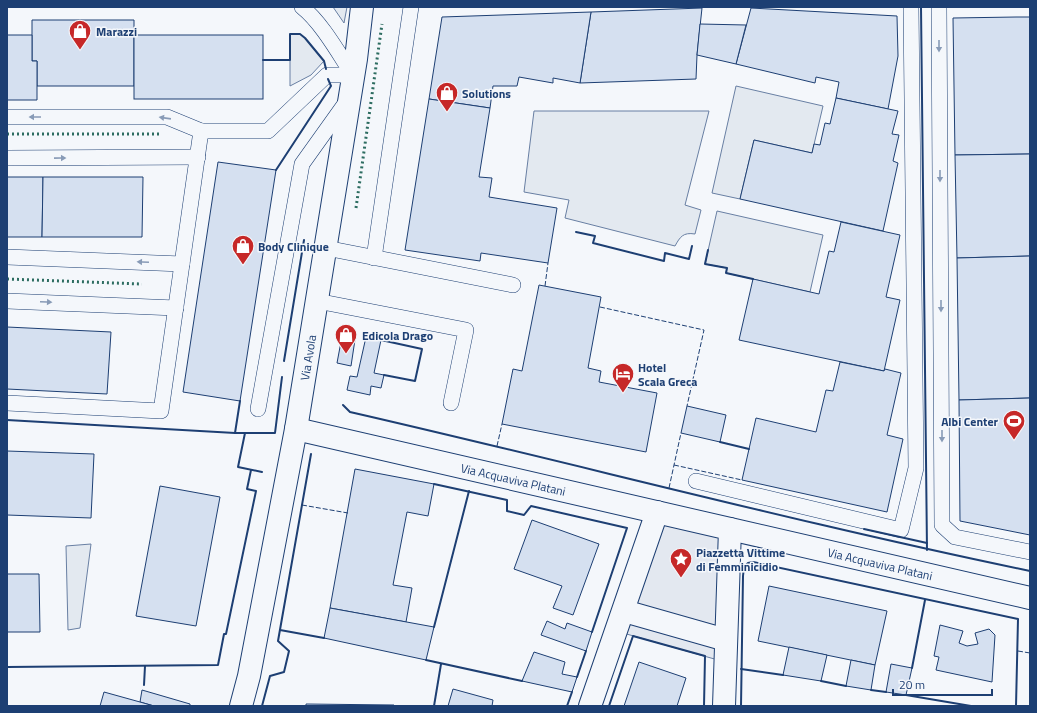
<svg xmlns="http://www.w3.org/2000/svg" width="1037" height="713" viewBox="0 0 1037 713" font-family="'Titillium Web',sans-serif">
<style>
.green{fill:#e3e9f0;stroke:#687fa3}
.parking{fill:#e3e8f0;stroke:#687fa3}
.building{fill:#d5e0f0;stroke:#1d3f73}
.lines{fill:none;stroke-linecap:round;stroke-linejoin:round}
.service-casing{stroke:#1d3f73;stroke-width:16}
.minor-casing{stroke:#1d3f73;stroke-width:24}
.tertiary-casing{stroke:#1d3f73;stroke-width:24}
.service{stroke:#f4f7fb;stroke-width:15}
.minor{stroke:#f4f7fb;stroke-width:22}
.tertiary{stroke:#f4f7fb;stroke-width:22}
.hedge{stroke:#2c6c60;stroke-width:3;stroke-dasharray:2 3;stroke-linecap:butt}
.fence{stroke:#1d3f73;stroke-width:1;stroke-dasharray:5 2;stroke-linecap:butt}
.wall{stroke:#1d3f73;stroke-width:2}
.oneway{fill:#889bb7}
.labels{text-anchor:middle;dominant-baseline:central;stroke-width:3;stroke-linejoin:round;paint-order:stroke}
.poi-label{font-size:12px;font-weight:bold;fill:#1d3f73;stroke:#f4f7fb;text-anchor:start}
.street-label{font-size:12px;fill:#1d3f73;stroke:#f4f7fb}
</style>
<rect width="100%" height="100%" fill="#f4f7fb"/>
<g class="green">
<path d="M 333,7 L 347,7 L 344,23 Z"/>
<path d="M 290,34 L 300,34 L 305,38 L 324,61 L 311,75 L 290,86 Z"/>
<path d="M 736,86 L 823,106 L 812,153 L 754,140 L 740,199 L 712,193 Z"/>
<path d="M 534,111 L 709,111 L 685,205 L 701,210 L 695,234 C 683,232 680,237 675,246 L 565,218 L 569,200 L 524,192 Z"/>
<path d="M 717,211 L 823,235 L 810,292 L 726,273 L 727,268 L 705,264 Z"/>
<path d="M 91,544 L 80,628 L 68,630 L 66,546 Z"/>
</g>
<path class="parking" d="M 657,512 L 730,529 L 725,662 L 616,631 Z"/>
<g class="building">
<path d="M 702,8 L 697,55 L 696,79 L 580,83 L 591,12 Z"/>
<path d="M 751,8 L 897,16 L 898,56 L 888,109 L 836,98 L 839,82 L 816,77 L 815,83 L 736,64 Z"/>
<path d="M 591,12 L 580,83 L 553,78 L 553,83 L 519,77 L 517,86 L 493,86 L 490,108 L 429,99 L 442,17 Z"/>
<path d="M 1016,17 L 1030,17 L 1030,154 L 955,155 L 953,18 Z"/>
<path d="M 32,20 L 134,20 L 134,86 L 37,86 L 37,61 L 32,61 Z"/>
<path d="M 700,24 L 746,25 L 736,64 L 697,55 Z"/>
<path d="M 7,35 L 32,35 L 32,61 L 37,61 L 37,100 L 7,100 Z"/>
<rect x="134" y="35" width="129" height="64"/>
<path d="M 836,98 L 898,111 L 892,134 L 899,135 L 893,161 L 898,163 L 883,231 L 740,199 L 754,140 L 812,153 L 814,144 L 820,145 L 825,123 L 830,124 Z"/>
<path d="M 429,99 L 490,108 L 479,177 L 492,178 L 489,197 L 557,208 L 548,263 L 481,253 L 480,261 L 405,250 Z"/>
<path d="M 1030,154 L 1030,256 L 957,258 L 955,155 Z"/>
<path d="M 218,162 L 276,170 L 240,401 L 183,392 Z"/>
<path d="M 7,177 L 43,177 L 42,237 L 7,237 Z"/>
<path d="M 43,177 L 143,177 L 142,237 L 42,237 Z"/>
<path d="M 841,222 L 900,235 L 886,297 L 900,300 L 884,371 L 739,340 L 753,279 L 819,294 L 829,251 L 834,252 Z"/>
<path d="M 1030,256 L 1030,398 L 959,400 L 957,258 Z"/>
<path d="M 539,285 L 601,297 L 588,368 L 601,371 L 599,382 L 657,393 L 646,452 L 502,424 L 513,369 L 522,371 Z"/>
<path d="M 7,327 L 111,332 L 107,394 L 7,389 Z"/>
<path d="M 343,331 L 356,333 L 351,366 L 337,363 Z"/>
<path d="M 366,337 L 381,340 L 374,373 L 384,375 L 381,388 L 371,386 L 370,395 L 347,390 L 350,376 L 357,377 Z"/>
<path d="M 840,362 L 884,371 L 885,369 L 901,373 L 887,435 L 903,439 L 887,512 L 742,480 L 756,418 L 816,432 L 826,390 L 833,391 Z"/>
<path d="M 1030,398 L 1030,535 L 960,521 L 959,400 Z"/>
<path d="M 687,406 L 726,415 L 720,442 L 681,433 Z"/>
<path d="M 7,451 L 94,454 L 91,518 L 7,515 Z"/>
<path d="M 355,469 L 434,484 L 428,516 L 407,512 L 393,585 L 412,588 L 406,622 L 330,608 Z"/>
<path d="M 160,486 L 220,497 L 196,626 L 136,616 Z"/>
<path d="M 532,520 L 599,544 L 573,615 L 553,608 L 562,586 L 514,569 Z"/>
<path d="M 7,574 L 39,574 L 40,632 L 7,632 Z"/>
<path d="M 769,586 L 887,611 L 875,665 L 758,641 Z"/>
<path d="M 330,608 L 434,627 L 426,660 L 324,638 Z"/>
<path d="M 547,621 L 565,629 L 567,623 L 592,632 L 586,651 L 541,635 Z"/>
<path d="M 940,625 L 963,631 L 959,643 L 967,646 L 978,644 L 975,633 L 989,629 L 995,635 L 992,682 L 936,670 L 939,657 L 934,656 Z"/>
<path d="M 789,647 L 827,655 L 821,681 L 783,675 Z"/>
<path d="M 534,652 L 565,662 L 562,674 L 577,677 L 572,692 L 522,681 Z"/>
<path d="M 851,660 L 875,665 L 871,690 L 846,686 Z"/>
<path d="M 639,662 L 686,678 L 677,706 L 624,706 Z"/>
<path d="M 891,664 L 912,668 L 906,695 L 886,692 Z"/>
<path d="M 453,689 L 493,700 L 492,706 L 448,706 Z"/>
<path d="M 142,690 L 190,704 L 190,706 L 154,706 L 140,702 Z"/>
<path d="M 104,692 L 140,702 L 154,706 L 100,706 Z"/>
<path d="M 306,704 L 394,705 L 394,706 L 306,706 Z"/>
</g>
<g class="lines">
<g class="service-casing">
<g id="service">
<path d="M 302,7 C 322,23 339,54 353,75"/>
<path d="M 939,7 L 942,525 L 955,537 L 1030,552"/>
<path d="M 7,117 L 167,117 L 201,131"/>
<path d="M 7,158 L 198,157"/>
<path d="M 326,248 L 513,285"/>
<path d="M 7,257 L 182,264"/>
<path d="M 374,258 L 411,7"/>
<path d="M 7,301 L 176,308"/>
<path d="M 317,301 L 466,330 L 451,403"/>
<path d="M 7,403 L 161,411 L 201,131 L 268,131 L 327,75 L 353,75"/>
<path d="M 258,409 L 302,164 L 347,101"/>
<path d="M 696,481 L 901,530 L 916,468 L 911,7"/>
</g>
</g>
<g class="minor-casing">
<g id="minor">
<path id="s1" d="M 296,429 L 730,529 L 724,706"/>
<path id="s2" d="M 730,529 L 1030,598"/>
<path d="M 624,611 L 726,640"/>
<path d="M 590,706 L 657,512"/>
</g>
</g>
<g class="tertiary-casing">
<g id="tertiary">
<path id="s3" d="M 241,706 L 249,676 L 296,429 L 356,59 L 362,7"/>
</g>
</g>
<use href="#service" class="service"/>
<use href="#minor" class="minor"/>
<use href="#tertiary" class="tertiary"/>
<g class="hedge">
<path d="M 7,134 L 159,134"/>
<path d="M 356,208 L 382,24"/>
<path d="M 7,279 L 142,284"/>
</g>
<g class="fence">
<path d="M 545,286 L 548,263"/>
<path d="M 600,307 L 704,330 L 687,406"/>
<path d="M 497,446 L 502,424"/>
<path d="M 674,465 L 742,480"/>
<path d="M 669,488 L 681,433"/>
<path d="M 302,505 L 348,513"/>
<path d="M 1018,651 L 1030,653"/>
</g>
<g class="wall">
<path d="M 921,7 L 927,550"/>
<path d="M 263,60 L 290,60 L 290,34 L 300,34 L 305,38 L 324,61 L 326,69"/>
<path d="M 276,170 L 331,86 L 328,79"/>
<path d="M 576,232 L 595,236 L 593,243 L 664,261 L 665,253 L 689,259 L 692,246"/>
<path d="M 708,250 L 705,264 L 727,268 L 726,273 L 753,279"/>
<path d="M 381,340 L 422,349 L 415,381 L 384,375"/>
<path d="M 284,361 L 304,240"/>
<path d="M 343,405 L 350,412 C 577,464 802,524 1030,571"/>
<path d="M 7,420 L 235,433 L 275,433 L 282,377"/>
<path d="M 235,433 L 240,401"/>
<path d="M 245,433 L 238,467 L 262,472"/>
<path d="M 720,442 L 749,449"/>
<path d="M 434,484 L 507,500 L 507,511 L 524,515 L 531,506 L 627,528 L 592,632"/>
<path d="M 864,529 L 927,543"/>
<path d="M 434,627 L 469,491"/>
<path d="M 280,630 L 324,638"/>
<path d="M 426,660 L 522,681"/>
<path d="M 7,667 L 218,665 L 224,634 L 226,634 L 256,491 L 247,489 L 251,470"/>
<path d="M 912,668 L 925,600"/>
<path d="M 741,669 L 783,675"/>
<path d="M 577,677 L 586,651"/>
<path d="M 821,681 L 846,686"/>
<path d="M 144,685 L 145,666"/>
<path d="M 871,690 L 886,692"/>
<path d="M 906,695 L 971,706"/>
<path d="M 262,706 L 270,676 L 284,672 L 289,651 L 278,641 L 311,454"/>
<path d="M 434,706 L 441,664"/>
<path d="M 567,706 L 572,692"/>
<path d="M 609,706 L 633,636 L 705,656 L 704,706"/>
<path d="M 741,706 L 743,576 L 744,567 L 748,563 L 753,562 L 1018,619 L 1016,706"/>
</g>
</g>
<defs><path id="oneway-solid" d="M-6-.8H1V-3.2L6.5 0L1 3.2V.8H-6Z"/></defs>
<g class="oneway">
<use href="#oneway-solid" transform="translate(939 46) rotate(90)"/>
<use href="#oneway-solid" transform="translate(35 117) rotate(180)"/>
<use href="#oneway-solid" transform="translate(165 118) rotate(-172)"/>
<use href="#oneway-solid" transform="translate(60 158) rotate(-1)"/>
<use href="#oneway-solid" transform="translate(940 176) rotate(90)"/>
<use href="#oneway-solid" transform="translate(143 262) rotate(-178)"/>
<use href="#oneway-solid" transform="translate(46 302) rotate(3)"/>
<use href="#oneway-solid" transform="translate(941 306) rotate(90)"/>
<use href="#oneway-solid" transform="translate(942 436) rotate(90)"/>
</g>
<defs>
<g id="shop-pin" transform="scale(1.15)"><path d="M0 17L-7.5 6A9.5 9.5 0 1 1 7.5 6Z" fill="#c62828" stroke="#f4f7fb"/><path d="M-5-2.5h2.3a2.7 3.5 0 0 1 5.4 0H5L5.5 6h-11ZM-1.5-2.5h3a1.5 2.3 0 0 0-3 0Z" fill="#fff"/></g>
<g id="hotel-pin" transform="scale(1.15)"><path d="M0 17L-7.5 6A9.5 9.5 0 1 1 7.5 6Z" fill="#c62828" stroke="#f4f7fb"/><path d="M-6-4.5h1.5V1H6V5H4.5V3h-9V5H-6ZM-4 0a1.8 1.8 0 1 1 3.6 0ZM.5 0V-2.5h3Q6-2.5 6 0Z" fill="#fff"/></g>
<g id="stadium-pin" transform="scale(1.15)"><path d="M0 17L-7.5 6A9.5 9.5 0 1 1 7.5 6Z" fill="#c62828" stroke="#f4f7fb"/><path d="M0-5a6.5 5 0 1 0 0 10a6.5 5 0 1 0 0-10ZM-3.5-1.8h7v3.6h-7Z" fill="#fff"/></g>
<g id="sight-pin" transform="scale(1.15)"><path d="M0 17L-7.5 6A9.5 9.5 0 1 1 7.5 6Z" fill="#c62828" stroke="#f4f7fb"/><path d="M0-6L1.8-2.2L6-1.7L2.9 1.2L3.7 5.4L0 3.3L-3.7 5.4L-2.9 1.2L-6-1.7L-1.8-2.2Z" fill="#fff"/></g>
</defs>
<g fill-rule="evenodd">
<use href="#shop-pin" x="80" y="31"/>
<use href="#shop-pin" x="447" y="93"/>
<use href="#shop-pin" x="243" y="246"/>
<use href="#shop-pin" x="346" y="335"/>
<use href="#hotel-pin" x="623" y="374"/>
<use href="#stadium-pin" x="1014" y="421"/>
<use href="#sight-pin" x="681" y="559"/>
</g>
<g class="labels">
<g class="poi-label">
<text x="96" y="31">Marazzi</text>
<text x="462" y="93">Solutions</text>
<text x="258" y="246">Body Clinique</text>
<text x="362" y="335">Edicola Drago</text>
<text x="638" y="367">Hotel<tspan x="638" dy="14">Scala Greca</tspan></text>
<text x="998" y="421" text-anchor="end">Albi Center</text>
<text x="696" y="552">Piazzetta Vittime<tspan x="696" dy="14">di Femminicidio</tspan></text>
</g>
<g class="street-label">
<text stroke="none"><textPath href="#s3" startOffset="355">Via Avola</textPath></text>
<text stroke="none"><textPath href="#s1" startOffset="223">Via Acquaviva Platani</textPath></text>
<text stroke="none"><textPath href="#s2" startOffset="154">Via Acquaviva Platani</textPath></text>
</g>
</g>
<rect width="1037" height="713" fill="none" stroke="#1d3f73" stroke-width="16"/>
<path d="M893 689v6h99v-6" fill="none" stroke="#1d3f73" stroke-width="2"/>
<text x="899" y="689" font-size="12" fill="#1d3f73" stroke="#f4f7fb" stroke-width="3" paint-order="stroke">20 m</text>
</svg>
